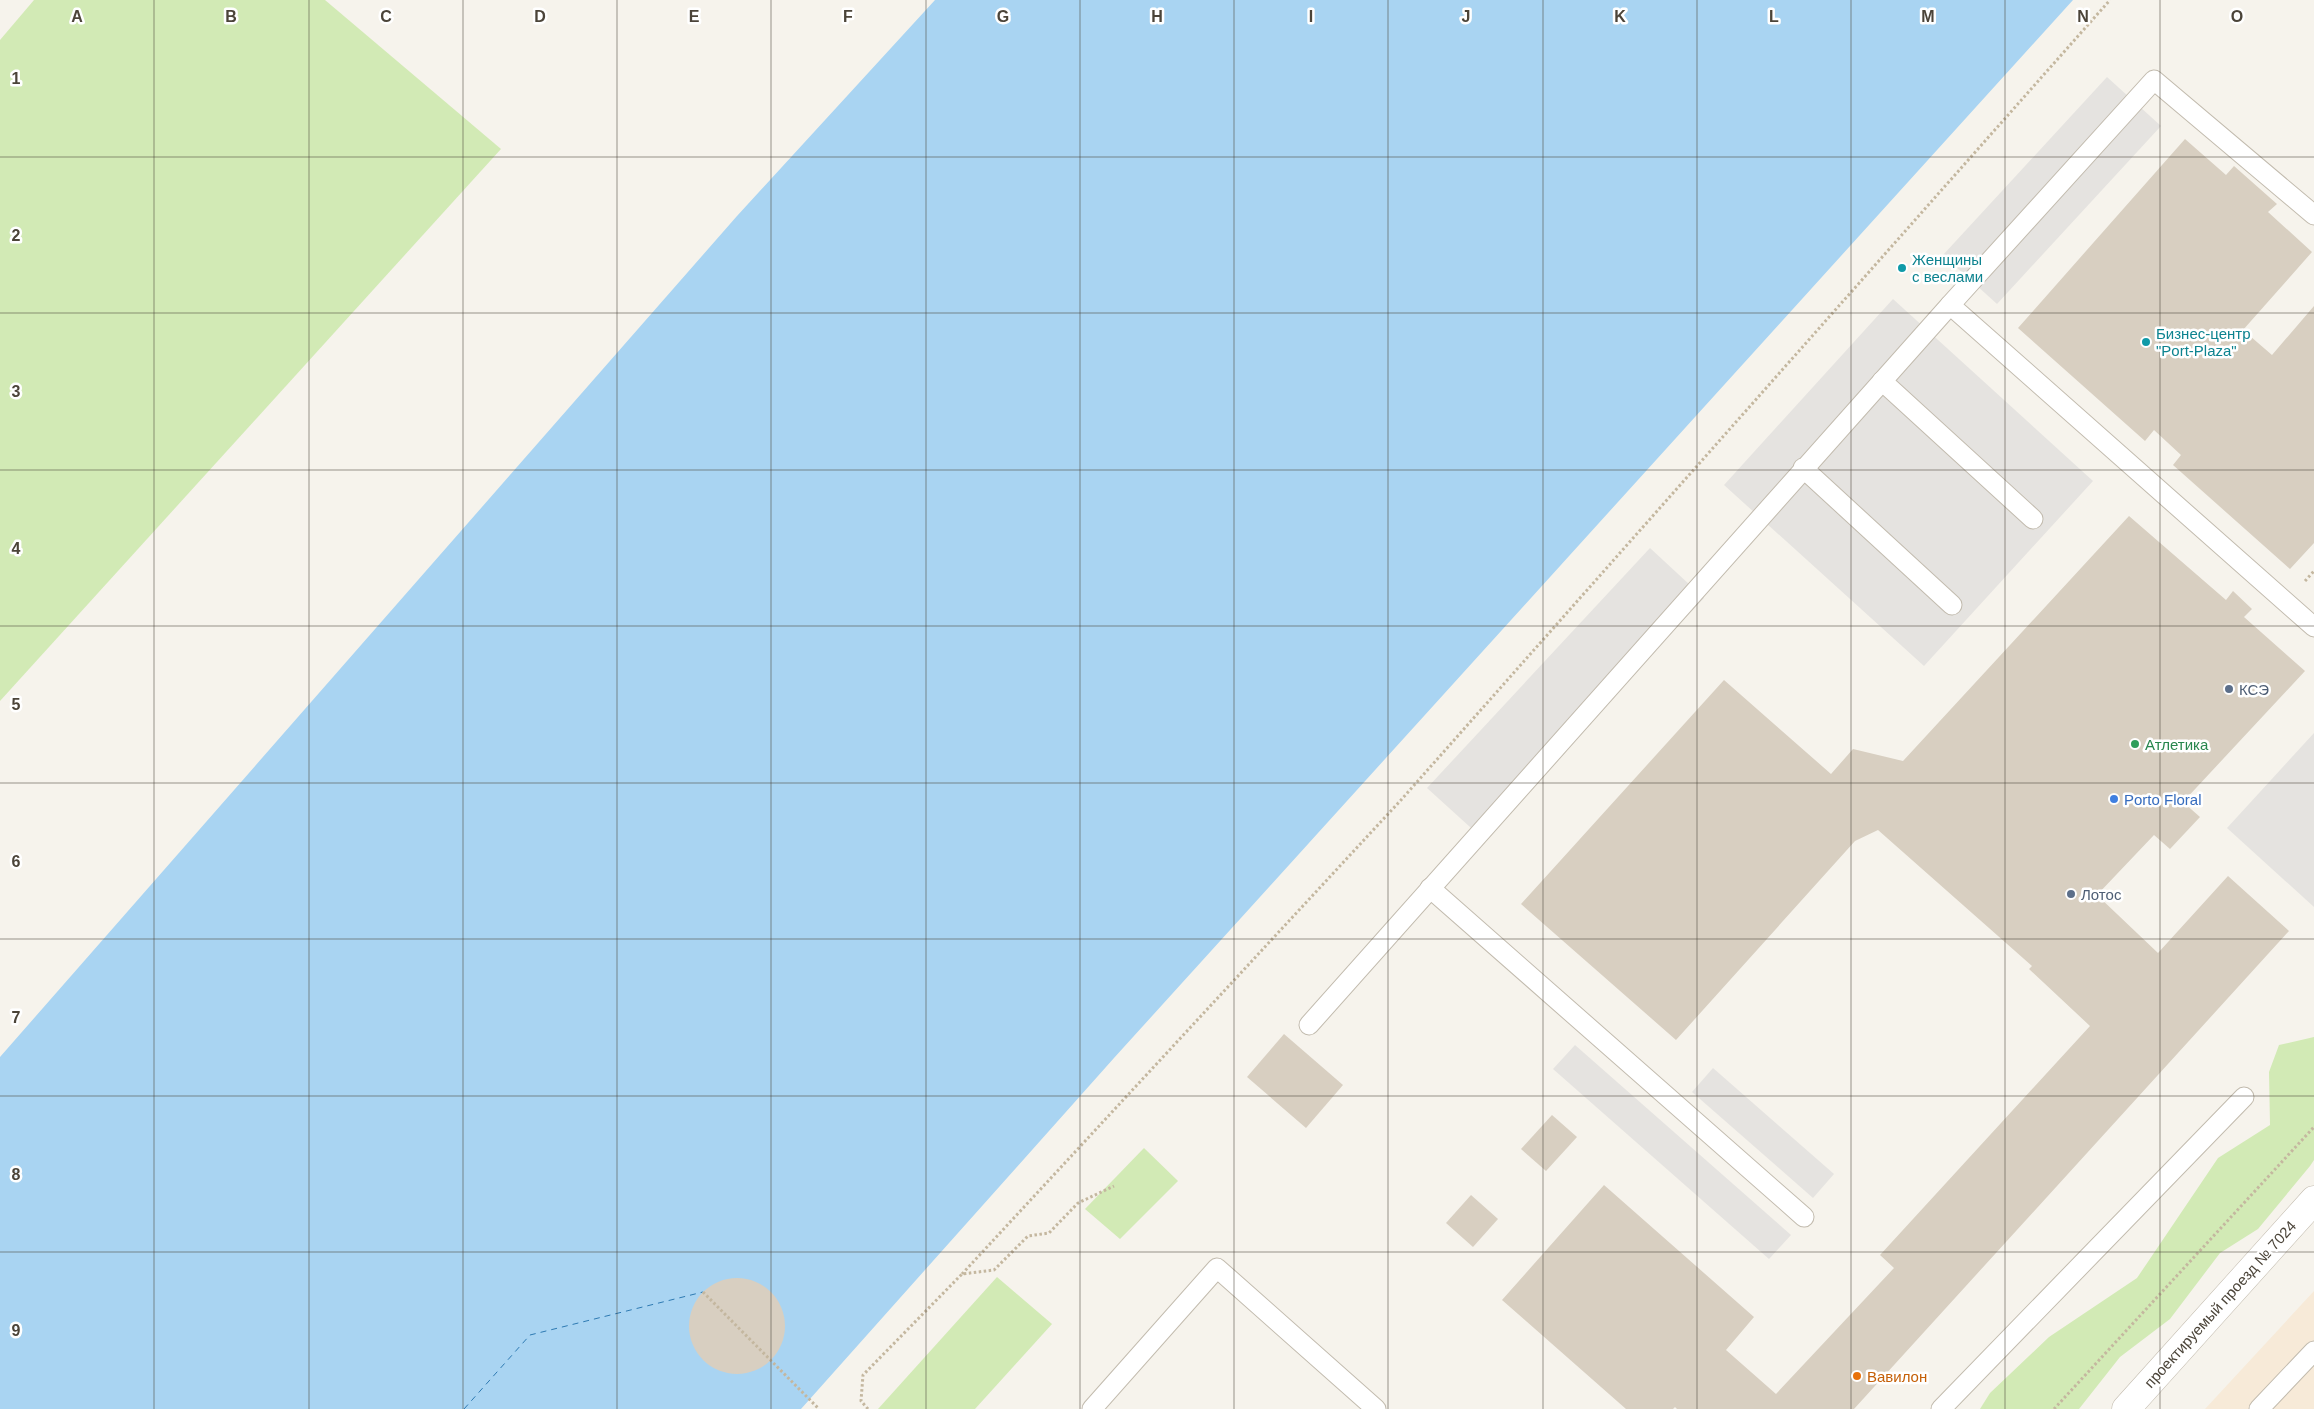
<svg xmlns="http://www.w3.org/2000/svg" width="2314" height="1409" viewBox="0 0 2314 1409" font-family="Arial,sans-serif">
<style>
.commercial{fill:#f7ead8}
.green{fill:#d2eab5}
.parking{fill:#e5e3e0}
.water{fill:#a9d4f2}
.lines{fill:none;stroke-linecap:round;stroke-linejoin:round}
.ferry{stroke:#2e7ab2;stroke-width:1;stroke-dasharray:6 5;stroke-linecap:butt}
.building{fill:#d8cfc1}
.service-casing{stroke:#c2bbae;stroke-width:21}
.minor-casing{stroke:#c2bbae;stroke-width:29}
.path{stroke:#c4b79f;stroke-width:3;stroke-dasharray:2.5 2.5;stroke-linecap:butt}
.service{stroke:#fff;stroke-width:19}
.minor{stroke:#fff;stroke-width:28}
.grid{fill:none;stroke:#4b4439;stroke-width:1;stroke-opacity:0.55}
.culture-dot{fill:#0f9aa8;stroke:#fff;stroke-width:2}
.service-dot{fill:#5c6f8a;stroke:#fff;stroke-width:2}
.leisure-dot{fill:#2e9e5b;stroke:#fff;stroke-width:2}
.shop-dot{fill:#3f7fe0;stroke:#fff;stroke-width:2}
.food-dot{fill:#e8710a;stroke:#fff;stroke-width:2}
.labels{text-anchor:middle;dominant-baseline:central;stroke-width:5;stroke-linejoin:round;paint-order:stroke}
.culture-label{font-size:15px;fill:#0d838f;stroke:#fff;text-anchor:start}
.service-label{font-size:15px;fill:#4e5e75;stroke:#fff;text-anchor:start}
.leisure-label{font-size:15px;fill:#27864d;stroke:#fff;text-anchor:start}
.shop-label{font-size:15px;fill:#366cbe;stroke:#fff;text-anchor:start}
.street-label{font-size:15px;fill:#4b4439;stroke:#fff}
.food-label{font-size:15px;fill:#c56008;stroke:#fff;text-anchor:start}
.grid-label{font-size:16px;text-anchor:middle;font-weight:bold;fill:#4b4439;stroke:#fff;stroke-width:5;stroke-linejoin:round;paint-order:stroke}
</style>
<rect width="100%" height="100%" fill="#f6f3ec"/>
<path class="commercial" d="M 2314,1291 L 2314,1409 L 2205,1409 Z"/>
<g class="green">
<path d="M 34,0 L 325,0 L 501,149 L 0,701 L 0,40 Z"/>
<path d="M 2314,1037 L 2314,1160 L 2310,1166 L 2258,1229 L 2220,1253 L 2170,1319 L 2120,1357 L 2079,1409 L 1980,1409 L 1990,1393 L 2049,1337 L 2137,1278 L 2218,1158 L 2270,1125 L 2269,1072 L 2279,1045 Z"/>
<path d="M 1144,1148 L 1178,1181 L 1120,1239 L 1085,1209 Z"/>
<path d="M 997,1277 L 1052,1324 L 975,1409 L 878,1409 Z"/>
</g>
<g class="parking">
<path d="M 2107,77 L 2161,126 L 1997,304 L 1943,255 Z"/>
<path d="M 1893,299 L 2093,481 L 1924,666 L 1724,485 Z"/>
<path d="M 1650,548 L 1704,598 L 1481,837 L 1427,788 Z"/>
<path d="M 2314,733 L 2314,907 L 2227,828 Z"/>
<path d="M 1575,1045 L 1791,1235 L 1769,1259 L 1553,1069 Z"/>
<path d="M 1713,1068 L 1834,1174 L 1813,1198 L 1692,1092 Z"/>
</g>
<path class="water" d="M 935,0 L 2073,0 L 1114,1058 L 801,1409 L 0,1409 L 0,1057 L 737,216 Z"/>
<g class="lines">
<path class="ferry" d="M 464,1409 L 530,1335 L 703,1292"/>
</g>
<g class="building">
<path d="M 2185,139 L 2226,175 L 2234,166 L 2277,204 L 2268,212 L 2312,252 L 2243,330 L 2272,355 L 2314,306 L 2314,543 L 2290,569 L 2173,465 L 2181,455 L 2154,430 L 2145,441 L 2018,328 Z"/>
<path d="M 2129,516 L 2226,600 L 2233,591 L 2252,609 L 2244,617 L 2305,671 L 2183,802 L 2200,817 L 2170,849 L 2154,835 L 2097,895 L 2158,953 L 2228,876 L 2289,931 L 1854,1409 L 1677,1409 L 1675,1407 L 1673,1409 L 1626,1409 L 1502,1300 L 1604,1185 L 1754,1317 L 1726,1350 L 1776,1394 L 1894,1268 L 1880,1255 L 2090,1026 L 2029,969 L 2032,966 L 1878,830 L 1855,841 L 1676,1040 L 1521,904 L 1724,680 L 1831,774 L 1853,749 L 1903,761 Z"/>
<path d="M 1284,1034 L 1343,1085 L 1306,1128 L 1247,1077 Z"/>
<path d="M 1552,1115 L 1577,1137 L 1546,1171 L 1521,1149 Z"/>
<path d="M 1471,1195 L 1498,1219 L 1473,1247 L 1446,1223 Z"/>
<circle cx="737" cy="1326" r="48"/>
</g>
<g class="lines">
<g class="service-casing">
<g id="service">
<path d="M 1950,305 L 2154,80 L 2314,215"/>
<path d="M 1882,381 L 2033,519"/>
<path d="M 1803,468 L 1952,605"/>
<path d="M 1430,888 L 1804,1217"/>
<path d="M 1309,1025 L 1950,305 L 2314,627"/>
<path d="M 1092,1409 L 1217,1268 L 1376,1409"/>
<path d="M 1941,1409 L 2244,1097"/>
<path d="M 2259,1409 L 2314,1351"/>
</g>
</g>
<g class="minor-casing">
<path id="minor" d="M 2126,1409 L 2314,1200"/>
</g>
<g class="path">
<path d="M 2305,581 L 2314,571"/>
<path d="M 962,1274 L 1401,800 L 2110,0"/>
<path d="M 703,1292 L 819,1409"/>
<path d="M 868,1409 L 861,1401 L 863,1375 L 962,1274 L 994,1270 L 1028,1236 L 1049,1233 L 1078,1203 L 1114,1186"/>
<path d="M 2054,1409 L 2314,1127"/>
</g>
<use href="#service" class="service"/>
<use href="#minor" class="minor"/>
</g>
<path class="grid" d="M 154,0 L 154,1409M 309,0 L 309,1409M 463,0 L 463,1409M 617,0 L 617,1409M 771,0 L 771,1409M 926,0 L 926,1409M 1080,0 L 1080,1409M 1234,0 L 1234,1409M 1388,0 L 1388,1409M 1543,0 L 1543,1409M 1697,0 L 1697,1409M 1851,0 L 1851,1409M 2005,0 L 2005,1409M 2160,0 L 2160,1409M 0,157 L 2314,157M 0,313 L 2314,313M 0,470 L 2314,470M 0,626 L 2314,626M 0,783 L 2314,783M 0,939 L 2314,939M 0,1096 L 2314,1096M 0,1252 L 2314,1252"/>
<g class="culture-dot">
<circle cx="1902" cy="268" r="5"/>
<circle cx="2146" cy="342" r="5"/>
</g>
<g class="service-dot">
<circle cx="2229" cy="689" r="5"/>
<circle cx="2071" cy="894" r="5"/>
</g>
<circle class="leisure-dot" cx="2135" cy="744" r="5"/>
<circle class="shop-dot" cx="2114" cy="799" r="5"/>
<circle class="food-dot" cx="1857" cy="1376" r="5"/>
<g class="labels">
<g class="culture-label">
<text x="1912" y="259">Женщины<tspan x="1912" dy="17">с веслами</tspan></text>
<text x="2156" y="333">Бизнес-центр<tspan x="2156" dy="17">"Port-Plaza"</tspan></text>
</g>
<g class="service-label">
<text x="2239" y="689">КСЭ</text>
<text x="2081" y="894">Лотос</text>
</g>
<g class="leisure-label">
<text x="2145" y="744">Атлетика</text>
</g>
<g class="shop-label">
<text x="2124" y="799">Porto Floral</text>
</g>
<g class="street-label">
<text transform="translate(2220 1304) rotate(-48)">проектируемый проезд № 7024</text>
</g>
<g class="food-label">
<text x="1867" y="1376">Вавилон</text>
</g>
</g>
<g class="grid-label">
<text x="77" y="22">A</text>
<text x="231" y="22">B</text>
<text x="386" y="22">C</text>
<text x="540" y="22">D</text>
<text x="694" y="22">E</text>
<text x="848" y="22">F</text>
<text x="1003" y="22">G</text>
<text x="1157" y="22">H</text>
<text x="1311" y="22">I</text>
<text x="1466" y="22">J</text>
<text x="1620" y="22">K</text>
<text x="1774" y="22">L</text>
<text x="1928" y="22">M</text>
<text x="2083" y="22">N</text>
<text x="2237" y="22">O</text>
<text x="16" y="84">1</text>
<text x="16" y="241">2</text>
<text x="16" y="397">3</text>
<text x="16" y="554">4</text>
<text x="16" y="710">5</text>
<text x="16" y="867">6</text>
<text x="16" y="1023">7</text>
<text x="16" y="1180">8</text>
<text x="16" y="1336">9</text>
</g>
</svg>
